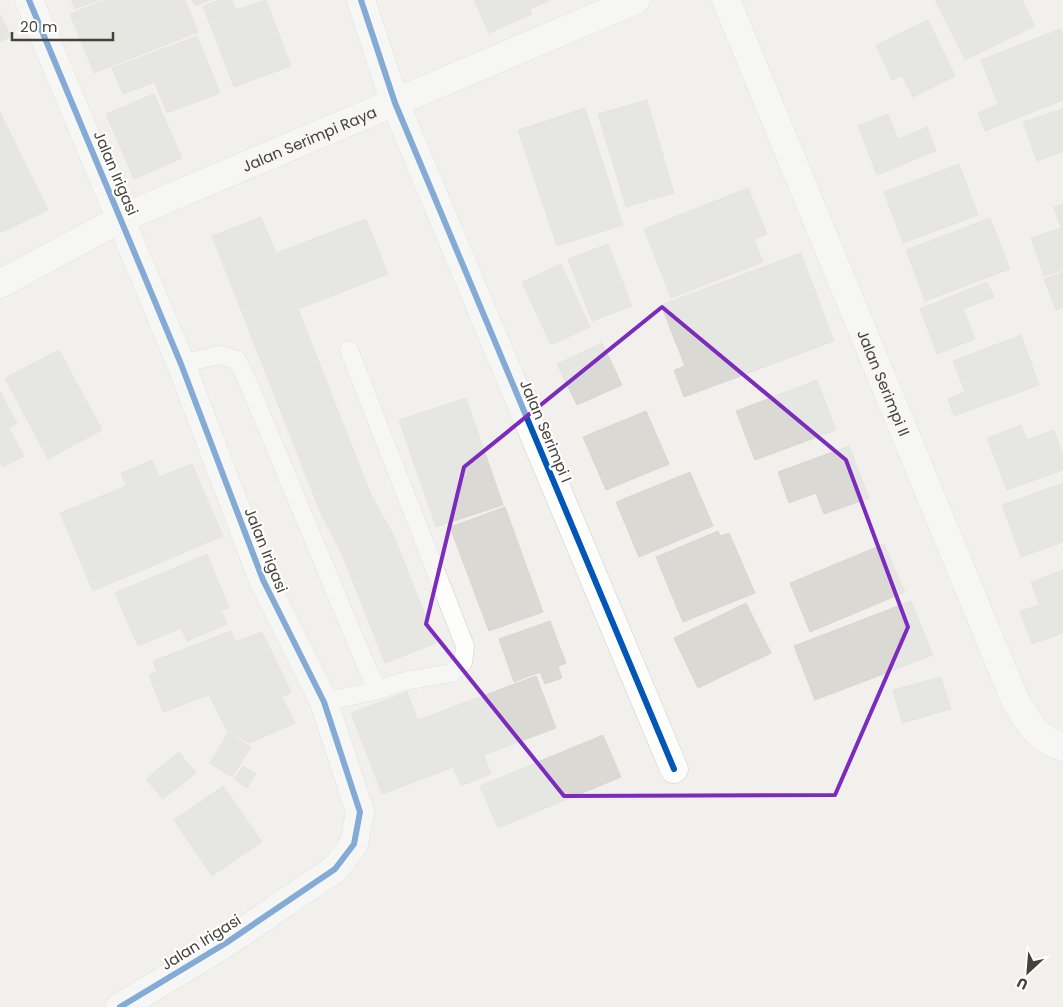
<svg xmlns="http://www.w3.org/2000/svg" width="1063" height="1007" viewBox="0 0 1063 1007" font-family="Poppins,sans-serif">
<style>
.building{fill:#dad9d4;stroke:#d9d7d2}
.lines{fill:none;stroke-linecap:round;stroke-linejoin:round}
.lane-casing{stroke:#cfcdc9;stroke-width:19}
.street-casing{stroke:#cfcdc9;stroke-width:29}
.lane{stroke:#fdfdfc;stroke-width:18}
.street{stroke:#fdfdfc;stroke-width:28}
.cycleway-casing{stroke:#fff;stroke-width:9}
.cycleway{stroke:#0057b8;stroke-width:6}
.marked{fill:none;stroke:#7b2cbf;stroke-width:4;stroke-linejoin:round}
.labels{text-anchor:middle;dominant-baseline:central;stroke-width:4.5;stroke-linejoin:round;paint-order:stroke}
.street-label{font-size:15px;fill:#464239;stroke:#fff}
</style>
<rect width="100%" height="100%" fill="#f1f0ec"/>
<g class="building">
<path d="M 71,0 L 99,0 L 75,9 Z"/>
<path d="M 105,0 L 185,0 L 198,32 L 94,73 L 70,14 Z"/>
<path d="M 192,0 L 210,0 L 195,6 Z"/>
<path d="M 219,0 L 232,0 L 236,10 L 266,0 L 291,66 L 234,87 L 203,6 Z"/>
<path d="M 474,0 L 550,0 L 530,9 L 532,14 L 489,33 Z"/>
<path d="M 935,0 L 1022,0 L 1035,26 L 965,60 Z"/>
<path d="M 0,14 L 11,36 L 0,42 Z"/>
<path d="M 928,20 L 955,76 L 913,97 L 902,76 L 892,80 L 876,45 Z"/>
<path d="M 1060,29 L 1063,36 L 1063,100 L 985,131 L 978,113 L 998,104 L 981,60 Z"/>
<path d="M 197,36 L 220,93 L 167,113 L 144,56 Z"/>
<path d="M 144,56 L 155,82 L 123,94 L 112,68 Z"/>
<path d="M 154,94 L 182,158 L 134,179 L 106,114 Z"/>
<path d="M 647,100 L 674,193 L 626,207 L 598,114 Z"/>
<path d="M 585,108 L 623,225 L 557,246 L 518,130 Z"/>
<path d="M 1063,109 L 1063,152 L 1037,161 L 1023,122 Z"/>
<path d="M 0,112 L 48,210 L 0,233 Z"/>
<path d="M 888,114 L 898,139 L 927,127 L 936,151 L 877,175 L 858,126 Z"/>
<path d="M 959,164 L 978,215 L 903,243 L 884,192 Z"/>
<path d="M 748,188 L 767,234 L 754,239 L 763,262 L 671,298 L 644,229 Z"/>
<path d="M 1063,204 L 1063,270 L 1044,276 L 1031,238 L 1061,228 L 1054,207 Z"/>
<path d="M 261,217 L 276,253 L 366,219 L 388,274 L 298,309 L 371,495 L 321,514 L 212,236 Z"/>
<path d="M 990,218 L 1010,269 L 925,301 L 906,250 Z"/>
<path d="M 608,244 L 632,306 L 592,321 L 568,259 Z"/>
<path d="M 801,253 L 834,341 L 684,397 L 674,370 L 685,366 L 661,305 Z"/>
<path d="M 561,264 L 590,327 L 551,345 L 522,282 Z"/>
<path d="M 1063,272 L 1063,307 L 1056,310 L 1044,279 Z"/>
<path d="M 987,282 L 994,297 L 963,309 L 975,339 L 937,354 L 920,309 Z"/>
<path d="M 1021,335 L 1039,385 L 954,416 L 948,399 L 965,392 L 953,361 Z"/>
<path d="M 602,343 L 622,385 L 577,405 L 557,364 Z"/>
<path d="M 59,350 L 102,430 L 48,459 L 5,378 Z"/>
<path d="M 817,380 L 836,430 L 755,460 L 736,411 Z"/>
<path d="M 0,391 L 17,423 L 9,428 L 24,456 L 3,467 L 0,462 Z"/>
<path d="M 466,398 L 503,505 L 436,527 L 399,420 Z"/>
<path d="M 646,411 L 669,464 L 606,490 L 583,437 Z"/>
<path d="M 1021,425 L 1027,440 L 1054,430 L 1063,456 L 1063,470 L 1007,490 L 987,438 Z"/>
<path d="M 849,446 L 869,498 L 824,514 L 816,493 L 789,503 L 778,472 Z"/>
<path d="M 152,460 L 159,477 L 192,464 L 223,536 L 93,591 L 60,513 L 126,486 L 121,473 Z"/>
<path d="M 690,472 L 713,526 L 639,557 L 616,502 Z"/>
<path d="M 1063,483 L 1063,542 L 1021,557 L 1002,505 Z"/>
<path d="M 371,495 L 393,534 L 342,554 L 321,514 Z"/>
<path d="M 505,507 L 543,612 L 489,631 L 450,527 Z"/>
<path d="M 718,531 L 720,536 L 729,533 L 755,593 L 683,622 L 656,557 Z"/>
<path d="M 393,534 L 436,643 L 385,663 L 342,554 Z"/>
<path d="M 884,544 L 905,592 L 810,632 L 790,583 Z"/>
<path d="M 207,554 L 229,608 L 221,611 L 227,624 L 187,641 L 181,628 L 138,646 L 115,593 Z"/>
<path d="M 1063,570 L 1063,633 L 1032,644 L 1020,611 L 1039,605 L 1031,582 Z"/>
<path d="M 911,601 L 933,655 L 815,700 L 794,646 Z"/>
<path d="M 746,603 L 771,653 L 698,688 L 674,638 Z"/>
<path d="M 550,621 L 566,663 L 558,666 L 562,678 L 545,684 L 540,672 L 514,682 L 499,639 Z"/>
<path d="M 231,631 L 235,642 L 262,632 L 291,692 L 282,697 L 295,723 L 250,743 L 227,731 L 209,695 L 163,712 L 149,675 L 157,672 L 153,661 Z"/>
<path d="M 536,676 L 556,728 L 484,755 L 491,774 L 461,786 L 453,767 L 438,773 L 418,720 Z"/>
<path d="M 941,677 L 951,709 L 902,723 L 893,690 Z"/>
<path d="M 407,692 L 438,773 L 382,794 L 351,713 Z"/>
<path d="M 228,733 L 251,747 L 232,777 L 210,763 Z"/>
<path d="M 603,735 L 621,777 L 498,828 L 480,786 Z"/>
<path d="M 179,752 L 196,773 L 163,799 L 146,779 Z"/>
<path d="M 243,766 L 256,774 L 247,788 L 234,779 Z"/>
<path d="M 223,786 L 262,842 L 212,876 L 174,820 Z"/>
</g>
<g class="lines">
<g class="lane-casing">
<g id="lane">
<path d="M 181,364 L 219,355 L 237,360 L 247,380 L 367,668 L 378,690 L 405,681 L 451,673 L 463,663 L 465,646 L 349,350"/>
<path d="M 324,702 L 378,690"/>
</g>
</g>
<g class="street-casing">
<g id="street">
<path d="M 29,0 L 181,364 L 263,580 L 324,702 L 360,812 L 354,844 L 335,869 L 226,943 L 120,1007"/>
<path d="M 361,0 L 395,103 L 674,769"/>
<path id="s1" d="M 726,0 L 1014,698 C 1026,719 1037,740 1063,747"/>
<path id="s2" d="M 0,284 L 122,218 L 636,0"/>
</g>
</g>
<use href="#lane" class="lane"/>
<use href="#street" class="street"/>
<g class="cycleway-casing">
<g id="cycleway">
<path d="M 29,0 L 181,364 L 263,580 L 324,702 L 360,812 L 354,844 L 335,869 L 226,943 L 120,1007"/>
<path d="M 361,0 L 395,103 L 674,769"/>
</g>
</g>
<use href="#cycleway" class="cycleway"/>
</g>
<path d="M0 0H1063V1007H0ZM 662,307 L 846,460 L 908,627 L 835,795 L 564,796 L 426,624 L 464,467 Z" fill="#f1f0ec" fill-opacity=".55" fill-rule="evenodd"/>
<path class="marked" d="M 662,307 L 846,460 L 908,627 L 835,795 L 564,796 L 426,624 L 464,467 Z"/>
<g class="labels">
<g class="street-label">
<text stroke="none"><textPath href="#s2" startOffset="342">Jalan Serimpi Raya</textPath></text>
<text transform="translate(116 173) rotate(67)">Jalan Irigasi</text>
<text stroke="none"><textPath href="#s1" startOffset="414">Jalan Serimpi II</textPath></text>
<text transform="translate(546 431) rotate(67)">Jalan Serimpi I</text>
<text transform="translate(266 550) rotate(68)">Jalan Irigasi</text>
<text transform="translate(201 942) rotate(-32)">Jalan Irigasi</text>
</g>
</g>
<g transform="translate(1028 972) rotate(206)" stroke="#ffffff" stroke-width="4" paint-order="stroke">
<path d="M0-4L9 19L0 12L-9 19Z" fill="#464239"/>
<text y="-8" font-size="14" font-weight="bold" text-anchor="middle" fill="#464239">U</text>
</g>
<path d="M12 32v8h101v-8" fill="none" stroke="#464239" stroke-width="2.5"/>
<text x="20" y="32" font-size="15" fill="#464239" stroke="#ffffff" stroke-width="4" paint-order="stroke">20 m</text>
</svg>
